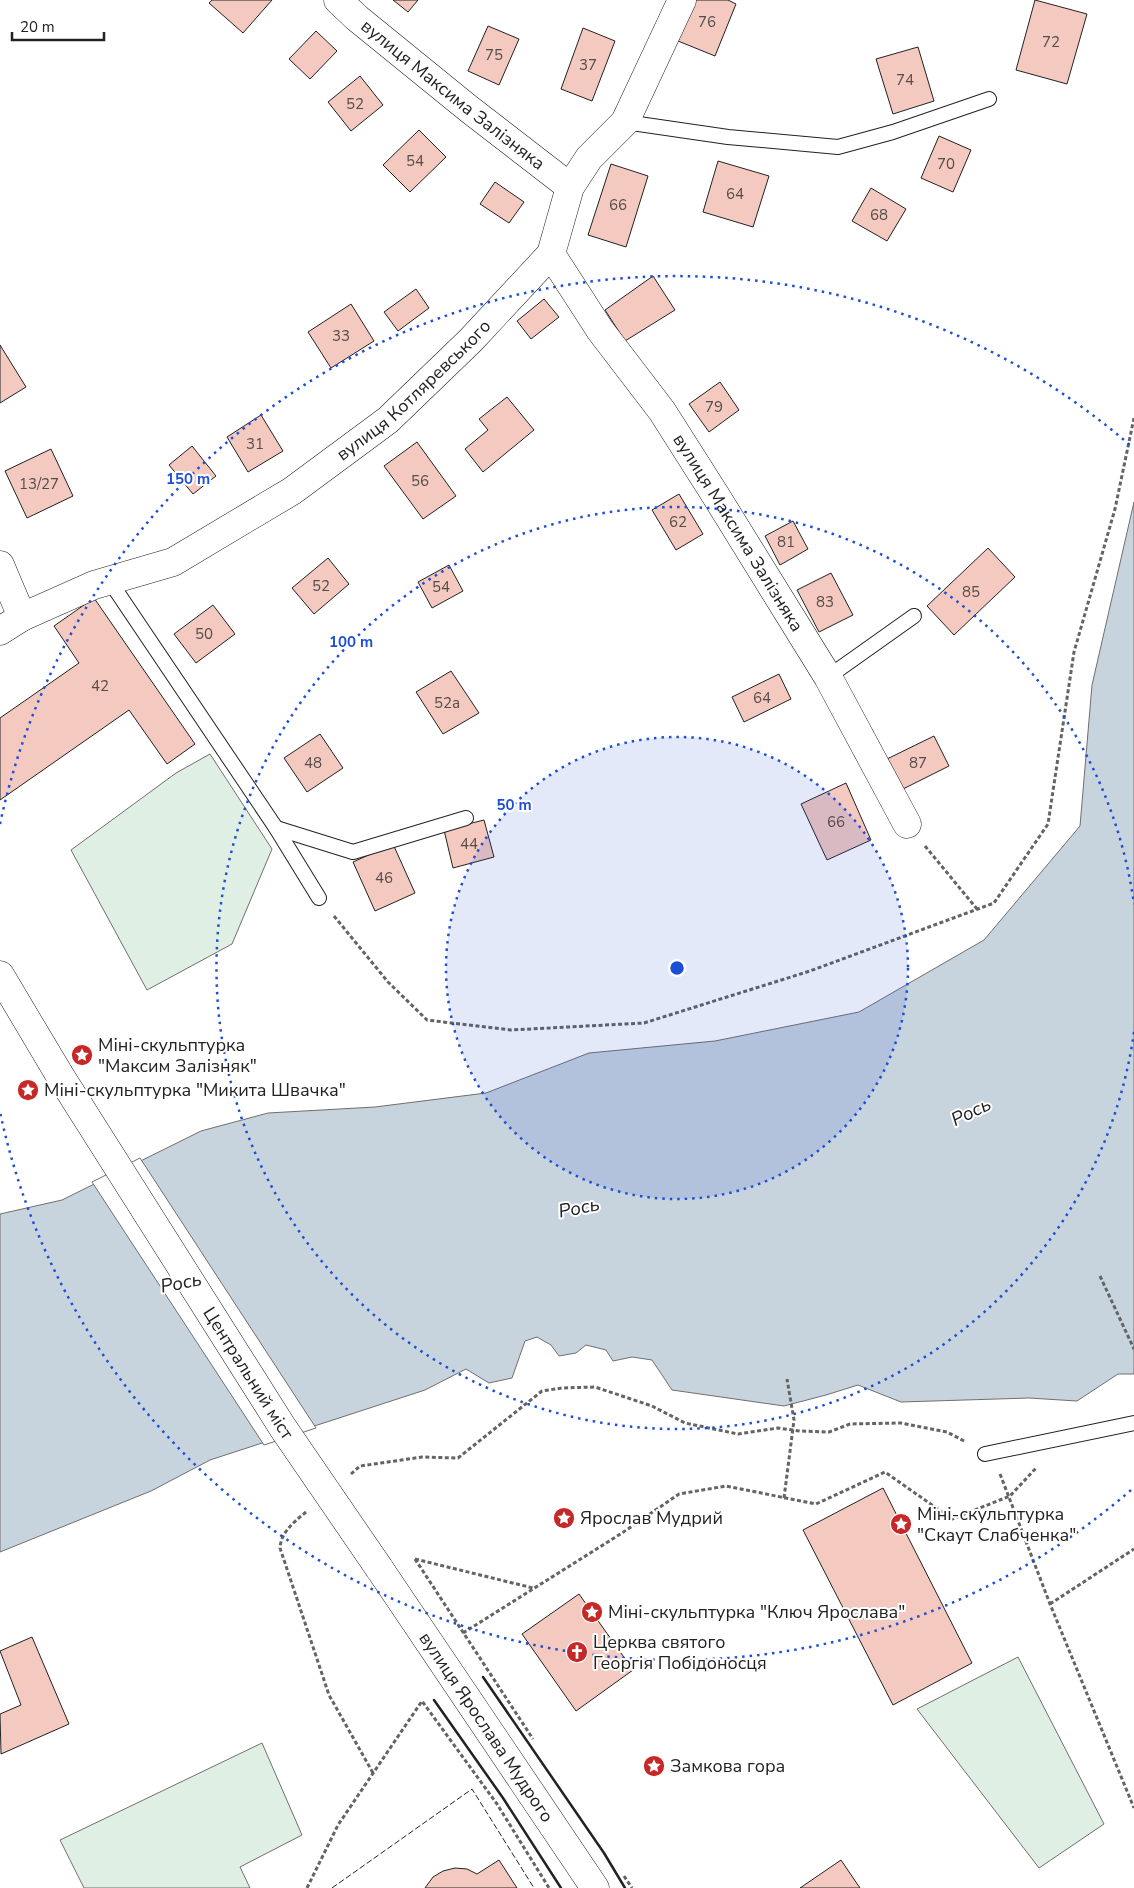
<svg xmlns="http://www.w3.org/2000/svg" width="1134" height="1888" viewBox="0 0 1134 1888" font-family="'Nunito Sans',sans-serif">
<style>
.green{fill:#e0efe3;stroke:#6f6f6f}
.water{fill:#c7d3dd;stroke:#6f6f6f}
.pier{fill:#fff;stroke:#6f6f6f}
.building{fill:#f3c9c0;stroke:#222}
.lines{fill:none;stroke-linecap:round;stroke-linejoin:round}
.service-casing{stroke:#222;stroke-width:16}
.minor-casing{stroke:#222;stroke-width:29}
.primary-casing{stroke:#222;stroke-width:29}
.path{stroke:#646464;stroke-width:3;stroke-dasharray:4 2.5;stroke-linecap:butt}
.service{stroke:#fff;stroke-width:14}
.minor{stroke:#fff;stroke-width:28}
.primary{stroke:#fff;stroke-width:28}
.primary-bridge-casing{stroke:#222;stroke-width:29;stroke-linecap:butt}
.primary-bridge{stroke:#fff;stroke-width:28}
.fence{stroke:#222;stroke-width:1;stroke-dasharray:6 2.5;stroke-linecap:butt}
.wall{stroke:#222;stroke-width:2.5}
.ring{fill:none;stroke:#1d4ed8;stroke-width:2.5;stroke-dasharray:2.5 5}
.labels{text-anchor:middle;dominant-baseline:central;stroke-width:4;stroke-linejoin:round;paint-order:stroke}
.number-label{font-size:15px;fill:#564c4a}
.street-label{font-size:18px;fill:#222;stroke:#fff}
.poi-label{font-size:18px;fill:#222;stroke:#fff;text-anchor:start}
.water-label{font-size:19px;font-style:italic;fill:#222;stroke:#fff}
.centre{fill:#1d4ed8;stroke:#fff;stroke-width:2.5}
.ring-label{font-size:15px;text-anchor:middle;font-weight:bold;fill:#1d4ed8;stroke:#fff;stroke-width:4;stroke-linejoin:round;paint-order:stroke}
</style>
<rect width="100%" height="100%" fill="#fff"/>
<g class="green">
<path d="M 210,754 L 272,849 L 232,944 L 147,990 L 71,850 L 176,773 Z"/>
<path d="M 1018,1657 L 1104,1824 L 1039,1868 L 917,1709 Z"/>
<path d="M 262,1743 L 302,1835 L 240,1867 L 250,1888 L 84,1888 L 60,1840 Z"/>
</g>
<path class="water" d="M 1134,502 L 1134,1374 L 1118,1374 L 1077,1401 L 1029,1398 L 901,1402 L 858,1385 L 826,1395 L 784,1406 L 672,1390 L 652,1360 L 632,1357 L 613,1361 L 606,1350 L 586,1345 L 576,1353 L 559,1356 L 551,1345 L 537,1337 L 525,1341 L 512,1378 L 489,1383 L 466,1369 L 425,1390 L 210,1460 L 151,1491 L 0,1552 L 0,1214 L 62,1200 L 201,1131 L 268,1113 L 375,1107 L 486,1093 L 589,1053 L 715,1041 L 859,1012 L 984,940 L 1080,826 L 1092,685 Z"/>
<path class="pier" d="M 140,1158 L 316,1428 L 264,1445 L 92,1182 Z"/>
<g class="building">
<path d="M 212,0 L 272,0 L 243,33 L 209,3 Z"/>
<path d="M 393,0 L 418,0 L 408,12 Z"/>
<path d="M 695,0 L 728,0 L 736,4 L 715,56 L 678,41 Z"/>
<path d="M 1035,0 L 1087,14 L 1067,84 L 1016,70 Z"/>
<path d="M 488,26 L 519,39 L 499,85 L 468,71 Z"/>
<path d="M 583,28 L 615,41 L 592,101 L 561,89 Z"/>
<path d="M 316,31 L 337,51 L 310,79 L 289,59 Z"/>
<path d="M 918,47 L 934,101 L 893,114 L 876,59 Z"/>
<path d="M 360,76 L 383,105 L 351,131 L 328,102 Z"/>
<path d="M 419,130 L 446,157 L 410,192 L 383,165 Z"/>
<path d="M 939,136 L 971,150 L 953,192 L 921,178 Z"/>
<path d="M 718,161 L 769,176 L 753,227 L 703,212 Z"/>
<path d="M 611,164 L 648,176 L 626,247 L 588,235 Z"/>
<path d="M 495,182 L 524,202 L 509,223 L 480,204 Z"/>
<path d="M 871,188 L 906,209 L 887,241 L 852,221 Z"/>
<path d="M 653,276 L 675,310 L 625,341 L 605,310 Z"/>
<path d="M 416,289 L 429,308 L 398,331 L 384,312 Z"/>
<path d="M 544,299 L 559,317 L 531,339 L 517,321 Z"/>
<path d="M 351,304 L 374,341 L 331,368 L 308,332 Z"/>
<path d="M 0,345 L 26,387 L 0,403 Z"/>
<path d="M 720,382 L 739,410 L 709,432 L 689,404 Z"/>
<path d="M 507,397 L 534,430 L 483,472 L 465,449 L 488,430 L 479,419 Z"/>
<path d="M 261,415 L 283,451 L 248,472 L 227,437 Z"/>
<path d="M 417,442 L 456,496 L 423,519 L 384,466 Z"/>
<path d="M 192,446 L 216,476 L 193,494 L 169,465 Z"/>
<path d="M 51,449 L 73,496 L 27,518 L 5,471 Z"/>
<path d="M 679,494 L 703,534 L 676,550 L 652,510 Z"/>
<path d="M 793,521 L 808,549 L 780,565 L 765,536 Z"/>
<path d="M 988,548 L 1015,577 L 954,635 L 927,606 Z"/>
<path d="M 328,558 L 349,584 L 314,614 L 292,588 Z"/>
<path d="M 449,565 L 463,591 L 432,608 L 418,582 Z"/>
<path d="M 831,573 L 853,615 L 819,632 L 797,590 Z"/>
<path d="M 94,598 L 195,744 L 167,764 L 129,710 L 0,800 L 0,718 L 79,663 L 54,626 Z"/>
<path d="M 213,605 L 235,634 L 196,663 L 174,634 Z"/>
<path d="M 451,671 L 479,713 L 443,734 L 416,692 Z"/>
<path d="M 779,674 L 791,699 L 744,722 L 732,697 Z"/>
<path d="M 320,734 L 343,768 L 307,792 L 284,758 Z"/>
<path d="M 934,736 L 949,766 L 901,790 L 887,759 Z"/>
<path d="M 846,783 L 871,840 L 827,860 L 801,804 Z"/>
<path d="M 484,820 L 494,857 L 453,868 L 444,830 Z"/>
<path d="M 393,844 L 415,893 L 375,911 L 353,862 Z"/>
<path d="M 883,1488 L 972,1663 L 893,1705 L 803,1530 Z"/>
<path d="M 579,1594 L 633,1670 L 576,1711 L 522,1634 Z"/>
<path d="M 32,1637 L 69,1724 L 1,1754 L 0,1714 L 21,1705 L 0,1651 Z"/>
<path d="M 499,1860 L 517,1888 L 425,1888 L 433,1877 L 443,1871 L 455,1868 L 467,1869 L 477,1874 Z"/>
<path d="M 841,1860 L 860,1888 L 800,1888 Z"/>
</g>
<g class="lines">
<g class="service-casing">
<g id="service">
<path d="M 625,122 L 728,137 L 838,147 L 893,132 L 989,99"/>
<path d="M 109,580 L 276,828 L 319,898"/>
<path d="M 828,677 L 914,616"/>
<path d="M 276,828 L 353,852 L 466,818"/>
<path d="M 985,1454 L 1134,1423"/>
</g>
</g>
<g class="minor-casing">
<g id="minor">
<path id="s1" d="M 338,0 L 357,18 L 469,109 L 570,187"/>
<path id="s2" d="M 551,254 L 600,330 L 662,411 L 716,496 L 828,677 L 907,824"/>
<path d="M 0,565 L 22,617"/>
<path id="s3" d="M 0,631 L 22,617 L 94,585 L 173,562 L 292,491 L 388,420 L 471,340 L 551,254 L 570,187 L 589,158 L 625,122 L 682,0"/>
</g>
</g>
<g class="primary-casing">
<g id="primary">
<path d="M 0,975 L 59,1074"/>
<path id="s4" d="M 379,1568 L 595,1888"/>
</g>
</g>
<g class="path">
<path d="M 925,846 L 977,909"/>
<path d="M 334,916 L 388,982 L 427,1020 L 511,1030 L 644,1023 L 810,971 L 994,903 L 1048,824 L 1074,652 L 1115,509 L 1134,418"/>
<path d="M 1100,1276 L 1134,1349"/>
<path d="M 351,1474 L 360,1466 L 381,1463 L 422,1457 L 458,1458 L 542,1391 L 562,1388 L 595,1387 L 652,1406 L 685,1423 L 738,1434 L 778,1428 L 800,1431 L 829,1432 L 850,1424 L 901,1423 L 947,1432 L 966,1442"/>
<path d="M 1000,1474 L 1050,1604 L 1134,1808"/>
<path d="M 784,1498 L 794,1420 L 787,1379"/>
<path d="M 306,1512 C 294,1522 281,1532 280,1548 L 329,1695 L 373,1773"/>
<path d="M 415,1559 L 533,1739"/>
<path d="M 415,1559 L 533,1588"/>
<path d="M 1050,1604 L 1134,1549"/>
<path d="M 463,1633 L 622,1533 L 679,1494 L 726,1486 L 816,1504 L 885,1472 L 952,1519 L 1010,1496 L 1037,1467"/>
<path d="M 624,1876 L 632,1888"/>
<path d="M 307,1888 L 338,1825 L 422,1701 L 497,1804 L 549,1888"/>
</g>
<use href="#service" class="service"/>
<use href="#minor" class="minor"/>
<use href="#primary" class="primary"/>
<g class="primary-bridge-casing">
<g id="primary-bridge">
<path id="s5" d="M 59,1074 L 283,1428 L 379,1568"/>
</g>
</g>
<use href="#primary-bridge" class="primary-bridge"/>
<path class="fence" d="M 332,1888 L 472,1789 L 534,1888"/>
<g class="wall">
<path d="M 483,1677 L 604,1853 L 625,1888"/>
<path d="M 434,1700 L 503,1798 L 561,1888"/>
</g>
</g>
<circle cx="677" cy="968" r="231" fill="#1d4ed8" fill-opacity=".12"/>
<g class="ring">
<circle cx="677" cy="968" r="231"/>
<path d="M1134 1032A461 461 0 1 1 1134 904"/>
<path d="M1131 1490A692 692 0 0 1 0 1112M0 824A692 692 0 0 1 1131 446"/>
</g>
<defs>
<g id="sight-disc" transform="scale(1.125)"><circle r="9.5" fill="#c62828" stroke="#fff"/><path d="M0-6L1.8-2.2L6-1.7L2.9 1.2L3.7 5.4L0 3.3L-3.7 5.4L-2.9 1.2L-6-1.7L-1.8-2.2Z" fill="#fff"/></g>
<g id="church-disc" transform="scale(1.125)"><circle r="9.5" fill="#c62828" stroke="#fff"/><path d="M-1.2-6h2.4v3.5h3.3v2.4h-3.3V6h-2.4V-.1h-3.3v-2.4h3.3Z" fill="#fff"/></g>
</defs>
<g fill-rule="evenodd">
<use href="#sight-disc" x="82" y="1055"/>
<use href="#sight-disc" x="28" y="1090"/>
<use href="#sight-disc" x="564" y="1518"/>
<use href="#sight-disc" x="901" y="1524"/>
<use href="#sight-disc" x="592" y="1612"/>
<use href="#church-disc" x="577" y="1652"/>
<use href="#sight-disc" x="654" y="1766"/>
</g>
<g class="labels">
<g class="number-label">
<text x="707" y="22">76</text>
<text x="1051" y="42">72</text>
<text x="494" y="55">75</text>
<text x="588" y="65">37</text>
<text x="905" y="80">74</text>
<text x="355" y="104">52</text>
<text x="415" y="161">54</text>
<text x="946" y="164">70</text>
<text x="735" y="194">64</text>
<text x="618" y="205">66</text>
<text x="879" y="215">68</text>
<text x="341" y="336">33</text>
<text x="714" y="407">79</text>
<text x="255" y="444">31</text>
<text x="420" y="481">56</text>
<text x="39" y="484">13/27</text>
<text x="678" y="522">62</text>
<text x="786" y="542">81</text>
<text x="321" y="586">52</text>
<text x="441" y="587">54</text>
<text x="971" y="592">85</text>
<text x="825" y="602">83</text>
<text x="204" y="634">50</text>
<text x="100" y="686">42</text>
<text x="762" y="698">64</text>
<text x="447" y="703">52а</text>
<text x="313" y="763">48</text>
<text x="918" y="763">87</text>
<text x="836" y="822">66</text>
<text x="469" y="844">44</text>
<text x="384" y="878">46</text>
</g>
<g class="street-label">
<text stroke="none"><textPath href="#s1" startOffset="149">вулиця Максима Залізняка</textPath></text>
<text stroke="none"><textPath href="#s3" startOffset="484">вулиця Котляревського</textPath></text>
<text stroke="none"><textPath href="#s2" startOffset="336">вулиця Максима Залізняка</textPath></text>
<text stroke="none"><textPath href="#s5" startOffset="354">Центральний міст</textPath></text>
<text stroke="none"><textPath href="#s4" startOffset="192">вулиця Ярослава Мудрого</textPath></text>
</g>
<g class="poi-label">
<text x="98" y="1045">Міні-скульптурка<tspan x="98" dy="21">"Максим Залізняк"</tspan></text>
<text x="44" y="1090">Міні-скульптурка "Микита Швачка"</text>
<text x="917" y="1514">Міні-скульптурка<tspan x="917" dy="21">"Скаут Слабченка"</tspan></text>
<text x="580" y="1518">Ярослав Мудрий</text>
<text x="608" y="1612">Міні-скульптурка "Ключ Ярослава"</text>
<text x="593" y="1642">Церква святого<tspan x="593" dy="21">Георгія Побідоносця</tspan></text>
<text x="670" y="1766">Замкова гора</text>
</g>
<g class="water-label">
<text transform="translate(971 1112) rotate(-26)">Рось</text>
<text transform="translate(579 1208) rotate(-11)">Рось</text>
<text transform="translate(181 1283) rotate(-11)">Рось</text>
</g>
</g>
<circle cx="677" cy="968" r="8" class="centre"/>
<g class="ring-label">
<text x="188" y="484">150 m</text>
<text x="351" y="647">100 m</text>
<text x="514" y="810">50 m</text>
</g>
<path d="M12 32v8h92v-8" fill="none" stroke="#222222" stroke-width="2.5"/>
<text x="20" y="32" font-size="15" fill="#222222" stroke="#ffffff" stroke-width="4" paint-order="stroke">20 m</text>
</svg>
